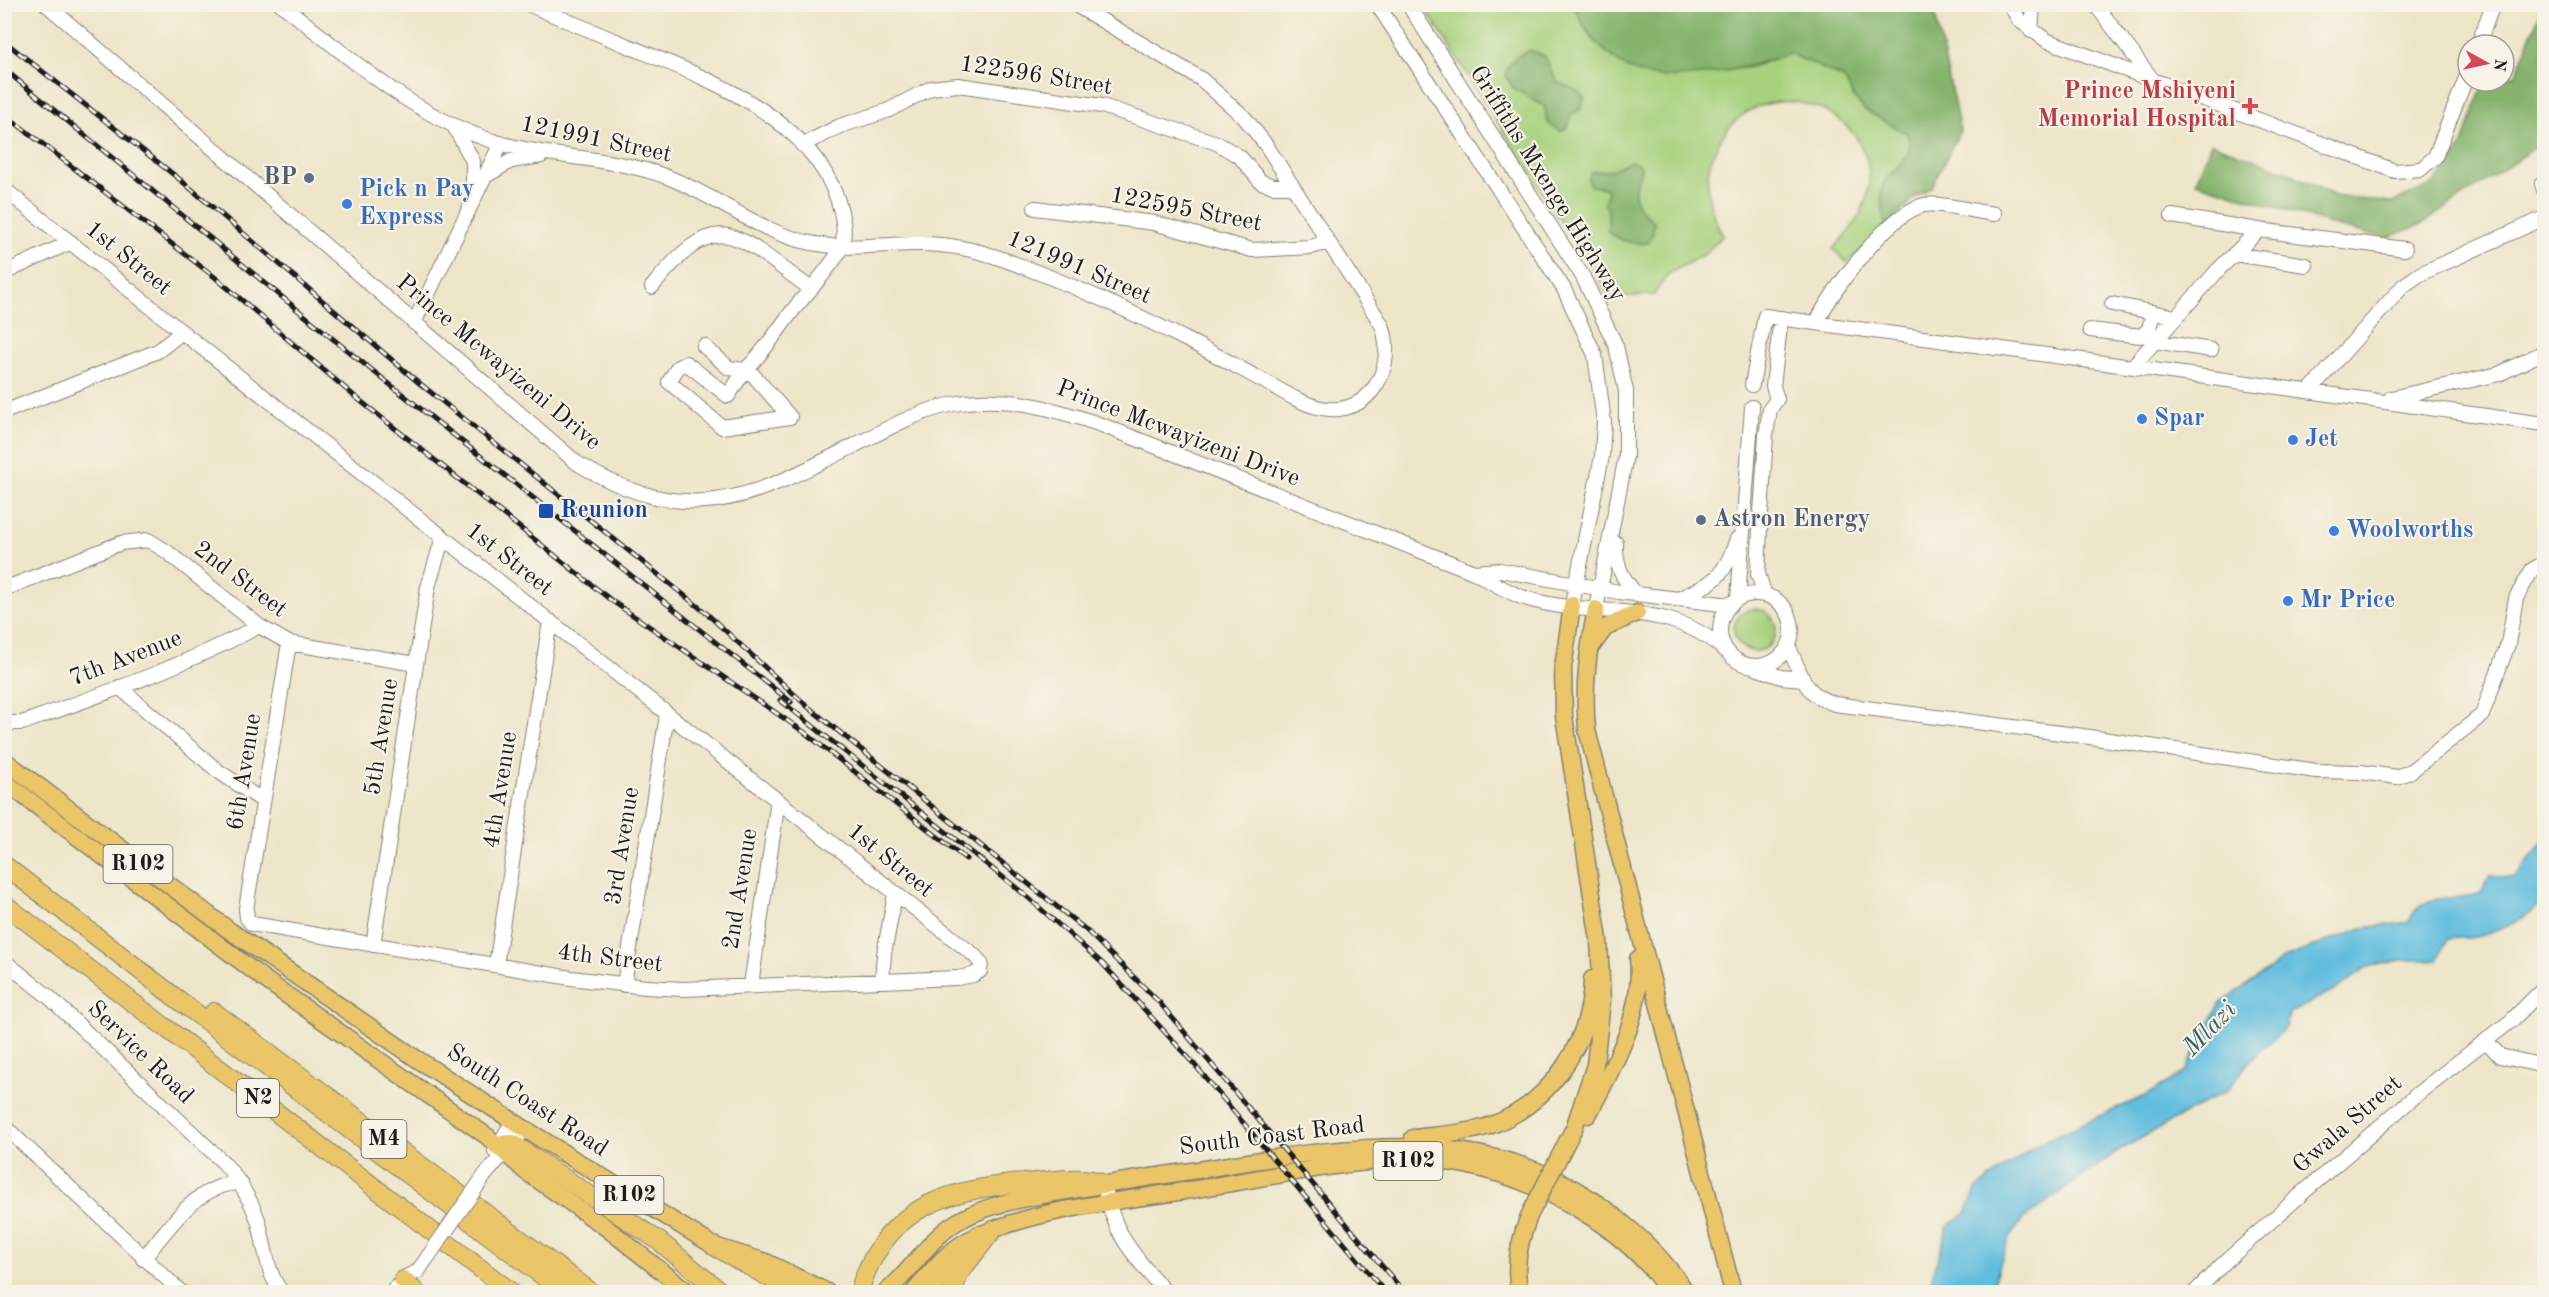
<svg xmlns="http://www.w3.org/2000/svg" width="2549" height="1297" viewBox="0 0 2549 1297" font-family="'Old Standard TT',serif">
<style>
.green{fill:#a7d17d;stroke:#62764c;stroke-width:1.5}
.forest{fill:#85b36c;stroke:#506844;stroke-width:1.5}
.water{fill:#60bdde;stroke:#3e6c7d;stroke-width:1.5}
.lines{fill:none;stroke-linecap:round;stroke-linejoin:round}
.minor-casing{stroke:#848072;stroke-width:16}
.major-casing{stroke:#848072;stroke-width:19}
.highway-casing{stroke:#848072;stroke-width:20}
.minor{stroke:#fff;stroke-width:14}
.major{stroke:#ebc669;stroke-width:16}
.highway{stroke:#ebc669;stroke-width:18}
.rail-casing{stroke:#1c1c1c;stroke-width:5}
.rail{stroke:#f7f3e8;stroke-width:3;stroke-dasharray:9;stroke-linecap:butt}
.minor-bridge-casing{stroke:#848072;stroke-width:16;stroke-linecap:butt}
.major-bridge-casing{stroke:#848072;stroke-width:19;stroke-linecap:butt}
.minor-bridge{stroke:#fff;stroke-width:14}
.major-bridge{stroke:#ebc669;stroke-width:16}
.health-dot{fill:#e0444e;stroke:#f7f3e8;stroke-width:2}
.service-dot{fill:#5c6f8a;stroke:#f7f3e8;stroke-width:2}
.shop-dot{fill:#3f7fe0;stroke:#f7f3e8;stroke-width:2}
.transit-dot{fill:#1a4fb4;stroke:#f7f3e8;stroke-width:2}
.labels{text-anchor:middle;dominant-baseline:central;stroke-width:4.5;stroke-linejoin:round;paint-order:stroke}
.shield{fill:#f7f3e8;stroke:#5e5c59;stroke-width:1.5}
.shield-label{font-size:22px;font-weight:bold;fill:#1c1c1c}
.street-label{font-size:24px;fill:#1c1c1c;stroke:#f7f3e8}
.health-label{font-size:24px;font-weight:bold;fill:#be3a42;stroke:#f7f3e8;text-anchor:end}
.service-label{font-size:24px;font-weight:bold;fill:#4e5e75;stroke:#f7f3e8;text-anchor:end}
.shop-label{font-size:24px;font-weight:bold;fill:#366cbe;stroke:#f7f3e8;text-anchor:start}
.transit-label{font-size:24px;font-weight:bold;fill:#164399;stroke:#f7f3e8;text-anchor:start}
.water-label{font-size:26px;font-style:italic;fill:#375c6a;stroke:#f7f3e8}
</style>
<rect width="100%" height="100%" fill="#f7f3e8"/>
<filter id="ink" filterUnits="userSpaceOnUse"><feTurbulence type="fractalNoise" baseFrequency=".0167" numOctaves="2"/><feDisplacementMap in="SourceGraphic" scale="12" xChannelSelector="R" yChannelSelector="G"/><feConvolveMatrix kernelMatrix="1 2 1 2 8 2 1 2 1" color-interpolation-filters="sRGB"/></filter>
<filter id="wash" filterUnits="userSpaceOnUse"><feTurbulence type="fractalNoise" baseFrequency=".008" numOctaves="4" result="noise"/><feDisplacementMap in="SourceGraphic" scale="24" xChannelSelector="R" yChannelSelector="G"/><feGaussianBlur stdDeviation="1.35" result="paint"/><feColorMatrix in="noise" values="0 0 0 0 0 0 0 0 0 0 0 0 0 0 0 0 0 1.4 0 .05"/><feComposite in="paint" operator="in"/></filter>
<g filter="url(#wash)">
<rect width="100%" height="100%" fill="#ede5c8"/>
<path class="green" d="M1423,5H1571L1579,11L1587,31L1622,65L1641,73L1672,77L1752,67L1789,53L1844,78L1854,98L1865,110L1907,133C1917,154 1899,168 1885,181L1886,227L1847,263L1833,249C1945,140 1765,37 1714,152C1702,180 1708,210 1723,235L1705,254L1668,274L1654,295L1609,297Z
M1734 630a21 21 0 1 1 42 0a21 21 0 1 1-42 0Z"/>
<path class="forest" d="M1571,5H1933L1960,131L1932,187L1914,198L1886,227C1882,215 1878,191 1886,180C1897,165 1918,156 1906,133L1865,110L1854,98L1844,78L1789,53C1750,68 1655,93 1620,63C1609,55 1595,43 1587,31C1580,22 1581,13 1571,5Z
M2543,5L2544,141L2422,224L2386,238L2343,228L2196,182L2211,143L2288,172L2335,196L2392,203L2434,184L2452,162L2462,147L2484,81H2504V72L2515,76Z
M1530,50L1545,56L1556,81L1580,92L1584,99L1581,109L1571,114L1567,128L1560,131C1547,125 1546,121 1545,107L1512,87L1506,76L1508,67L1515,58Z
M1630,161L1641,165C1642,173 1638,176 1636,184C1631,202 1642,211 1654,222L1653,233L1648,243C1634,245 1619,241 1608,232V210L1604,203L1608,192L1606,188L1590,186L1588,179L1591,172L1611,170Z"/>
<path class="water" d="M2544,841V900C2529,918 2497,933 2474,937C2465,939 2456,937 2446,940L2438,960H2402L2367,967L2341,986L2289,1014L2286,1027L2245,1066L2229,1089L2115,1153L2022,1220L2008,1241L1991,1292H1927L1948,1226L1966,1213L1977,1188L2039,1143L2145,1096L2185,1072L2219,1005L2284,958L2362,928L2409,922C2422,888 2456,903 2481,893L2490,876L2514,878Z"/>
</g>
<g filter="url(#ink)">
<g class="lines">
<g class="minor-casing">
<path id="minor" d="M46,4L577,463C693,534 757,495 865,440C894,425 922,410 954,404C1006,394 1056,409 1104,426L1474,572C1491,581 1509,594 1528,599C1599,620 1664,597 1726,651
M281,4C350,58 415,118 499,143C554,159 615,157 667,177C716,195 759,233 811,243C845,250 877,245 912,244C943,243 976,249 1005,260C1063,281 1130,311 1185,339C1213,353 1241,369 1269,384C1285,393 1302,404 1321,408C1370,418 1397,367 1382,325L1266,145L1244,117L1201,79L1074,4
M528,4C565,20 601,35 638,50C711,80 808,117 837,198C842,212 847,234 841,248C834,264 806,294 794,309C778,329 764,353 745,370L729,368L704,346
M1377,4L1564,289L1595,355L1604,422L1602,456L1572,605
M1408,4L1583,277L1616,346L1626,391V456L1596,609
M2010,4L2019,20L2046,40L2395,171L2421,169L2435,157L2468,73
M2095,4L2152,79
M2031,31L2033,4
M2478,45L2493,4
M455,128L473,161V191
M802,145L840,126L887,111L931,88L958,85L1102,106L1217,143L1240,157L1261,182L1274,186H1291
M484,177L511,161L541,156
M2542,184L2544,190
M4,189L182,332L974,955L981,963L980,971L973,975L957,978L683,989L646,987L571,978L252,924L247,918L246,909L289,643
M1035,208L1154,223L1252,250L1311,247L1328,242
M2172,216L2259,230
M2234,254L2306,265
M4,273L71,242
M652,287C720,202 736,236 810,288
M2112,304L2176,317
M414,323L501,143
M1816,323C1833,290 1887,214 1924,205C1941,202 1976,212 1994,214
M2090,330L2141,336L2149,329L2153,312
M2154,341L2211,350
M2133,366L2218,270L2259,230L2405,249
M747,368L790,417
M745,370L728,396L686,363L678,367L669,382L722,427L790,417
M1752,385L1765,316L2544,424
M2310,390L2403,286L2420,274L2544,218
M2391,398L2499,374L2544,352
M4,412L158,351L182,332
M1616,543C1615,566 1622,578 1637,595
M1474,572L1500,570L1619,592L1730,605
M4,589L121,543L148,540L166,551L259,626L289,643L416,664
M1720 630a36 36 0 1 1 72 0a36 36 0 1 1-72 0Z
M1765,595L1758,574L1760,529L1766,435L1770,409L1777,399L1773,386L1781,318
M1738,599L1752,407
M1676,600C1713,583 1724,579 1737,539
M1788,646C1802,674 1802,694 1835,704L2076,735L2316,771L2360,772L2397,777L2411,771L2482,715L2508,644L2516,598L2532,570L2544,563
M1753,667L1781,677L1803,679
M119,687L218,771L263,801
M4,723H22C101,695 184,666 259,626
M373,945L428,587L443,537
M4,961L49,997L224,1163C240,1181 250,1198 258,1220C265,1243 266,1274 282,1292
M496,965L550,621
M882,980L884,954L895,894
M624,985L667,715
M751,985L778,800
M2486,1041L2500,1056L2544,1066
M4,1126L181,1292
M495,1151L513,1121
M485,1175L525,1129
M1104,1184C1114,1236 1132,1253 1165,1292
M143,1259C169,1228 197,1183 241,1183
M392,1292L406,1277L418,1271
M2195,1292L2225,1262L2305,1191L2421,1091L2511,1021L2544,988"/>
</g>
<g class="major-casing">
<path id="major" d="M1572,605L1563,668L1564,716L1599,940L1602,1000L1595,1065L1574,1128
M1596,609C1588,650 1583,688 1587,730L1733,1292
M1591,647L1605,628L1637,613
M4,760L229,930L417,1059L525,1129L714,1246L766,1262L827,1292
M4,781L264,979L488,1137L525,1171L608,1229L688,1292
M1588,1115C1613,1066 1644,1016 1638,959
M1413,1138C1437,1135 1463,1134 1486,1127C1549,1106 1591,1044 1592,979
M886,1292C913,1270 931,1234 964,1218C993,1203 1023,1199 1055,1193C1094,1186 1132,1180 1171,1174C1325,1151 1487,1110 1619,1220C1645,1241 1668,1264 1686,1292
M914,1292C932,1270 950,1247 977,1236C1041,1208 1122,1201 1190,1190C1270,1178 1387,1148 1465,1165C1542,1181 1625,1226 1669,1292
M1520,1292C1513,1267 1520,1239 1529,1216"/>
</g>
<g class="highway-casing">
<path id="highway" d="M4,865L172,995L564,1292
M4,904L511,1292
M214,1012L591,1292
M497,1145L513,1144L659,1241L721,1292
M714,1246L794,1292
M403,1280L416,1292
M859,1292C886,1202 953,1188 1036,1182C1058,1180 1084,1175 1104,1184
M928,1292L978,1235
M952,1292L960,1272L993,1230"/>
</g>
<use href="#minor" class="minor"/>
<use href="#major" class="major"/>
<use href="#highway" class="highway"/>
<g class="rail-casing">
<path id="rail" d="M4,41L183,182L418,382L705,612L807,706L1086,930L1159,1002L1404,1292
M4,69L349,352L791,702
M4,114L216,278L353,395L612,601L804,732L966,859
M780,700L1024,894L1102,963L1194,1064L1385,1292"/>
</g>
<use href="#rail" class="rail"/>
<g class="minor-bridge-casing">
<path id="minor-bridge" d="M418,1271L485,1175"/>
</g>
<g class="major-bridge-casing">
<path id="major-bridge" d="M1529,1216L1574,1128"/>
</g>
<use href="#minor-bridge" class="minor-bridge"/>
<use href="#major-bridge" class="major-bridge"/>
</g>
</g>
<path class="health-dot" d="M2247 97h6v6h6v6h-6v6h-6v-6h-6v-6h6z"/>
<g class="service-dot">
<circle cx="309" cy="178" r="6"/>
<circle cx="1701" cy="520" r="6"/>
</g>
<g class="shop-dot">
<circle cx="347" cy="204" r="6"/>
<circle cx="2142" cy="419" r="6"/>
<circle cx="2293" cy="440" r="6"/>
<circle cx="2334" cy="531" r="6"/>
<circle cx="2288" cy="601" r="6"/>
</g>
<rect class="transit-dot" x="538" y="503" width="16" height="16" rx="3"/>
<g class="labels">
<g class="shield">
<rect x="103.5" y="845" width="69" height="38" rx="4.5"/>
<rect x="237" y="1079" width="42" height="38" rx="4.5"/>
<rect x="361.5" y="1120" width="45" height="38" rx="4.5"/>
<rect x="1373.5" y="1142" width="69" height="38" rx="4.5"/>
<rect x="594.5" y="1176" width="69" height="38" rx="4.5"/>
</g>
<g class="shield-label">
<text x="138" y="864">R102</text>
<text x="258" y="1098">N2</text>
<text x="384" y="1139">M4</text>
<text x="1408" y="1161">R102</text>
<text x="629" y="1195">R102</text>
</g>
<g class="street-label">
<text transform="translate(1036 76) rotate(9)">122596 Street</text>
<text transform="translate(596 140) rotate(12)">121991 Street</text>
<text transform="translate(1547 184) rotate(58)">Griffiths Mxenge Highway</text>
<text transform="translate(1186 210) rotate(11)">122595 Street</text>
<text transform="translate(128 259) rotate(39)">1st Street</text>
<text transform="translate(1079 268) rotate(23)">121991 Street</text>
<text transform="translate(498 363) rotate(40)">Prince Mcwayizeni Drive</text>
<text transform="translate(1178 434) rotate(21)">Prince Mcwayizeni Drive</text>
<text transform="translate(509 560) rotate(38)">1st Street</text>
<text transform="translate(240 580) rotate(37)">2nd Street</text>
<text transform="translate(126 659) rotate(-21)">7th Avenue</text>
<text transform="translate(382 737) rotate(-81)">5th Avenue</text>
<text transform="translate(245 772) rotate(-81)">6th Avenue</text>
<text transform="translate(501 790) rotate(-81)">4th Avenue</text>
<text transform="translate(623 846) rotate(-81)">3rd Avenue</text>
<text transform="translate(890 861) rotate(39)">1st Street</text>
<text transform="translate(741 889) rotate(-81)">2nd Avenue</text>
<text transform="translate(610 959) rotate(7)">4th Street</text>
<text transform="translate(140 1053) rotate(44)">Service Road</text>
<text transform="translate(527 1101) rotate(33)">South Coast Road</text>
<text transform="translate(2348 1125) rotate(-41)">Gwala Street</text>
<text transform="translate(1272 1137) rotate(-7)">South Coast Road</text>
</g>
<g class="health-label">
<text x="2236" y="92">Prince Mshiyeni<tspan x="2236" dy="28">Memorial Hospital</tspan></text>
</g>
<g class="service-label">
<text x="297" y="178">BP</text>
<text x="1713" y="520" text-anchor="start">Astron Energy</text>
</g>
<g class="shop-label">
<text x="359" y="190">Pick n Pay<tspan x="359" dy="28">Express</tspan></text>
<text x="2154" y="419">Spar</text>
<text x="2305" y="440">Jet</text>
<text x="2346" y="531">Woolworths</text>
<text x="2300" y="601">Mr Price</text>
</g>
<g class="transit-label">
<text x="560" y="511">Reunion</text>
</g>
<g class="water-label">
<text transform="translate(2210 1029) rotate(-46)">Mlazi</text>
</g>
</g>
<rect width="2549" height="1297" fill="none" stroke="#f7f3e8" stroke-width="24"/>
<g transform="translate(2486 63) rotate(98)"><circle r="28" fill="#f7f3e8" stroke="#9f9d96" stroke-width="1.5"/>
<path d="M0-4.5L10 22L0 15L-10 22Z" fill="#d1495b"/>
<text y="-9" font-size="16" font-weight="bold" text-anchor="middle" fill="#1c1c1c">N</text>
</g>
</svg>
